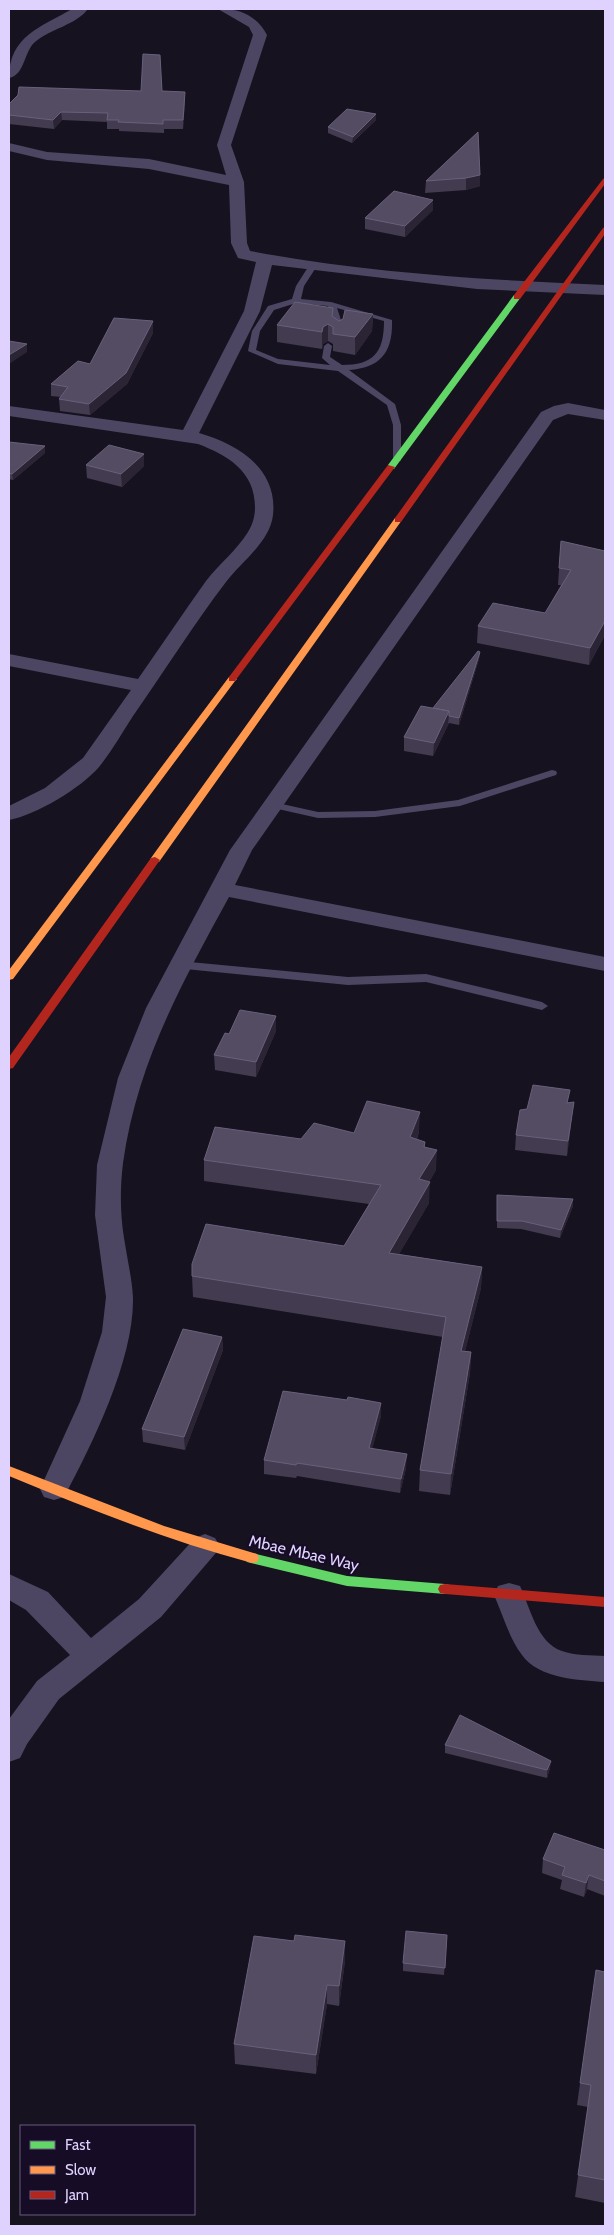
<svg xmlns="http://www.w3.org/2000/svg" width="614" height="2235" viewBox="0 0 614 2235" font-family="Cabin,sans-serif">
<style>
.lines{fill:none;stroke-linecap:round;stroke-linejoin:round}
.lane{fill:#4d4662;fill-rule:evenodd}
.street{fill:#4d4662;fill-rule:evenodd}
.fast{fill:#63d668;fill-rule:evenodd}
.slow{fill:#ff974d;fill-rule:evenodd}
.jam{fill:#b3261e;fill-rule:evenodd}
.wall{fill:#433b50}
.shaded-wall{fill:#2a2435}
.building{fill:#544c63;stroke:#69617b}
.labels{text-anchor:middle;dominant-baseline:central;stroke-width:4.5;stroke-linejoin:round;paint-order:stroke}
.street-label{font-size:16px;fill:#dfd2ff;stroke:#160c26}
</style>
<rect width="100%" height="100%" fill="#171220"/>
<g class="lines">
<path class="lane" d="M310,264L317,266L304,286L301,299L331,302L392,320C393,352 381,368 349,370L395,404L401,425V461L393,459V425L387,405L338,371L278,364L248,351L252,331L268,306L292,299L296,286ZM296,303L328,306L336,329L334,333L338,336L341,335L344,329L337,308L384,321C384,353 373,365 342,365L330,357L332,346L328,343L324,346L322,358L330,365L278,359L256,350L260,331L274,310Z
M552,770L556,771L557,773L556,775L460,806L375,817L318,818L269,807L268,805L273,802L318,812L375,811L458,800Z
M179,961L348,977L426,974L542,1002L548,1006L542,1010L426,982L348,985L175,968L173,965Z"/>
<path class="street" d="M72,9H88C76,25 50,29 35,42C24,51 25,75 9,78C9,36 41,27 72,9Z
M218,9C240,8 257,16 267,35L231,145L244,182L247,243L250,251C367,273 487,280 605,285V295L477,289L272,265L260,311L199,433C238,444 278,469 273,515C270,542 241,562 226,582C193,625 164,672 133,716C122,733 112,751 99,767C81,788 36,815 9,820V806L45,788L83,758L131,690L9,666V654L138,679C161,646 183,613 206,581C219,564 237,550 248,532C253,524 255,516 255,507C255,471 227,455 198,444L9,416V406L183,430L244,311L256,262L238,258L231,243L229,185L149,169L47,160L9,151V143L47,152L149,159L226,175L217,145L253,35L249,27Z
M568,403L605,410V420L568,414L553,420L252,850L235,885L605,957V971L229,897C182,983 137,1063 123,1163C120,1188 120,1213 124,1238C127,1258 132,1278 133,1298C134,1359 93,1443 64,1497L54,1500L44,1497L40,1489L80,1401L102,1332L106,1297L95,1215L97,1165L118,1078L146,1008L230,850L541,412L554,406Z
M205,1534L215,1538L220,1546L215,1554L161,1617L59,1699L27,1744L20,1758L9,1762V1719L37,1681L70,1655L26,1610L9,1600V1574L48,1592L91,1638L139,1599L195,1538Z
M509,1583L520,1586C530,1607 537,1643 562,1651C575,1656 591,1655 605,1656V1682C579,1680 539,1679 522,1655C509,1638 503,1615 494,1595L498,1586Z"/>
<path class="fast" d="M514,295L521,297L394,469H388V465Z
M252,1553L347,1576L445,1584L450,1585L452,1589L450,1593L445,1594L347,1586L247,1562L245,1558L247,1554Z"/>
<path class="slow" d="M398,517L402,520L159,862H151L150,860L151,858L395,518Z
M232,676L237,679L235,681L13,979L9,980V970L229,677Z
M9,1466L164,1526L257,1554L259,1558L257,1562L252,1563C169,1541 89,1509 9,1476Z"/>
<path class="jam" d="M605,178V184L520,299H514V295L603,179Z
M605,227V234L401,522H395V518L603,228Z
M388,465L395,467L235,681H229V677Z
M155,857L160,860L13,1068L9,1069V1057L151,858Z
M445,1584L605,1597V1607L445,1594L440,1593L438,1589L440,1585Z"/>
</g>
<path class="wall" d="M162,91L185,101L183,129H164V133L119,131V129H107V122L62,120L54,129L9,124V104Z
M376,114V120L352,143L328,133V127Z
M478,132L480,186L466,190L425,193L426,181Z
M433,200V210L405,237L365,229V218Z
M373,314L372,331L355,355L333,351V344L328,341L323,344L322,349L277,342V325L333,317L339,321Z
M153,333L127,384L90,415L60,411L59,399L61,397L51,396V384Z
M9,442L45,453L13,480L9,479Z
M86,465L144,466L122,487L87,478Z
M561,541L605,551V635L589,665L477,643L478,626L545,613L561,585H558Z
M480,652L479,659L459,725L449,723L448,725L433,756L404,751V737L433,708Z
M276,1016V1031L256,1077L215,1070L214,1055L229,1034Z
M569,1102L572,1116L567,1156L515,1150L516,1135Z
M419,1132L417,1139L425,1142V1147L436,1170L429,1182V1203L399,1254L482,1267L481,1288L465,1351L471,1352L470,1373L450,1495L419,1491L420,1470L443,1337L193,1297L192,1276L344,1246L369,1204L204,1181V1160L301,1139L354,1133Z
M497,1195L573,1206L560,1238L521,1229L497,1228Z
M222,1337L223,1350L185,1450L143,1442L142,1429Z
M347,1400L381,1403V1416L372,1448L406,1468L400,1493L297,1476L296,1478L264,1474V1460Z
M445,1745L550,1768L547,1778L445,1753Z
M605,1850V1896L587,1889L584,1897L560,1889L562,1880L542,1873L543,1859Z
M447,1935L444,1975L403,1971V1963Z
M345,1961L339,2006L327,2004L316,2074L235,2064L234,2044Z
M596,1970L605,1972V2203L575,2197L588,2107L577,2105Z"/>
<path class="shaded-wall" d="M185,92V101L183,129V120Z
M61,112L62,120L54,129L53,120Z
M376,114V120L352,143L353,137Z
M480,175V186L466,190V178Z
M433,200V210L405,237V226Z
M373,314L372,331L355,355V337Z
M153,321V333L127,384L90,415L89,404Z
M328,324V341L323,344L322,349V332L323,327Z
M27,344V352L9,364V355Z
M45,446V453L13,480L12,474Z
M144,454V466L122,487L121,474Z
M605,621V635L589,665L590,648Z
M480,652L479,659L459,725V718Z
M449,711L448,725L433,756L434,743Z
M276,1016V1031L256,1077V1062Z
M574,1102L572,1116L567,1156L568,1141Z
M420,1112L419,1132L409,1158L410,1137Z
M437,1150L436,1170L419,1199V1179Z
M430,1182L429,1203L388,1273L389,1253Z
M573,1199V1206L560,1238L561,1230Z
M482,1267L481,1288L460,1372L461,1351Z
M222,1337L223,1350L185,1450L184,1437Z
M471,1352L470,1373L450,1495L451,1474Z
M381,1403V1416L369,1462V1448Z
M407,1454L406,1468L400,1493L401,1479Z
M551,1761L550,1768L547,1778V1770Z
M589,1875L587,1889L584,1897L586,1883Z
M345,1941V1961L339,2006V1986Z
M327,1985V2004L316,2074V2055Z"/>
<path class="building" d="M143,54L160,55L162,91L185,92L183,120H163V124L118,122L119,120H107L108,113L61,112L53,120L9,115V104L18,95L19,87L141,91Z
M347,109L376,114L353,137L328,127Z
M478,132L480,175L466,178L426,181Z
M394,191L433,200L405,226L365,218Z
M295,302L333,308L332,316L339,321L343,319L345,310L373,314L355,337L333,334V327L328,324L323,327L322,332L277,325Z
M114,318L153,321L126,373L89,404L59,399L68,387L51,384L78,361L90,364Z
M9,341L27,344L9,355Z
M9,442L45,446L12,474L9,473Z
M109,445L144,454L121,474L86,465Z
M561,541L605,551V621L590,648L478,626L493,603L545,613L571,570L559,568Z
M478,651L480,652L459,718L449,716V711L433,708Z
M421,706L449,711L434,743L404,737Z
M240,1010L276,1016L256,1062L214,1055L225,1033L229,1034Z
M533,1085L570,1090L567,1103L574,1102L568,1141L516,1135L520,1110L527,1109Z
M367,1101L420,1112L410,1137L425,1142L424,1147L437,1150L419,1179L430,1182L389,1253L482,1267L461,1351L471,1352L451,1474L420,1470L446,1317L192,1276V1264L206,1224L344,1246L381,1185L204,1160L215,1127L301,1139L314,1123L354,1133Z
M497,1195L573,1199L561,1230L522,1221H497Z
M183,1329L222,1337L184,1437L142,1429Z
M283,1391L347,1400L348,1397L381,1403L369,1448L407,1454L401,1479L297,1463L296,1465L264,1460Z
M460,1715L551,1761L547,1770L445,1745Z
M554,1833L605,1850V1881L589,1875L586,1883L562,1875L565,1867L543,1859Z
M406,1931L447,1935L445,1968L403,1963Z
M295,1935L345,1941L339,1986L327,1985L316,2055L234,2044L254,1936L294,1941Z
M596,1970L605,1972V2180L578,2175L591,2085L580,2083Z"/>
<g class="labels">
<g class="street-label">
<text transform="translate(304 1553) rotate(13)">Mbae Mbae Way</text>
</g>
</g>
<rect width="614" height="2235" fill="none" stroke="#dfd2ff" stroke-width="20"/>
<rect x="20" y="2125" width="175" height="90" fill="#160c26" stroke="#665b7d"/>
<rect x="30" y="2141" width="25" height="8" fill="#63d668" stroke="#665b7d"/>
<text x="65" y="2150" font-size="15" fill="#dfd2ff">Fast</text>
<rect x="30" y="2166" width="25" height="8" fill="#ff974d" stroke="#665b7d"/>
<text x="65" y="2175" font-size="15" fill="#dfd2ff">Slow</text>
<rect x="30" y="2191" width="25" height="8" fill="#b3261e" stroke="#665b7d"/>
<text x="65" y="2200" font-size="15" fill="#dfd2ff">Jam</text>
</svg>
